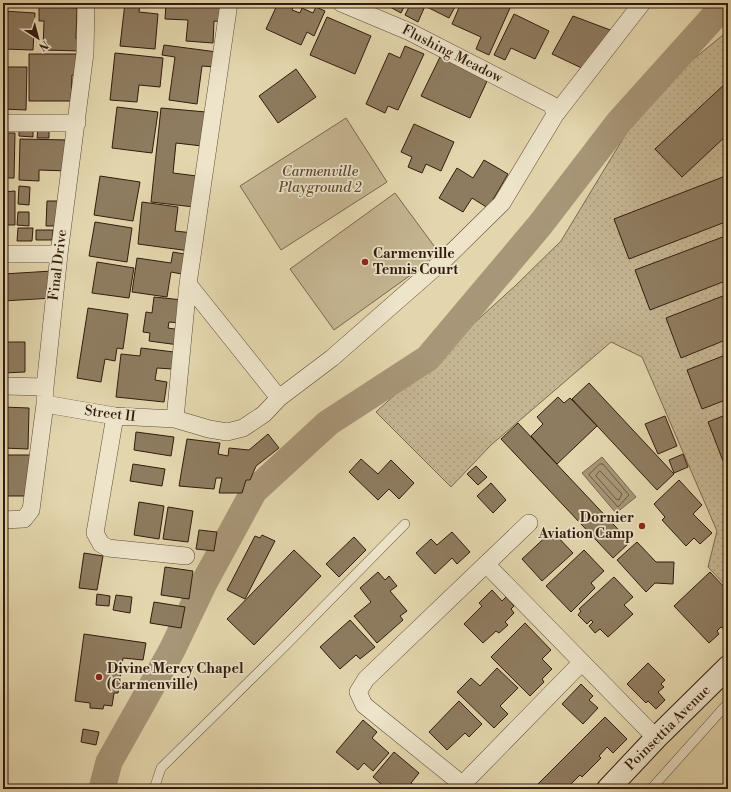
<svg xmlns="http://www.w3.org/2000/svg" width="731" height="792" viewBox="0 0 731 792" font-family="'Libre Bodoni',serif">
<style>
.grass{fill:url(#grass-dots);stroke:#7c6850}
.green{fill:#c5b692;stroke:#7c6850}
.water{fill:#a79677;stroke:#78654d}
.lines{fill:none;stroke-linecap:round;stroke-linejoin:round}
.shore{stroke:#6c5842;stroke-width:1}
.river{stroke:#a79677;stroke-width:27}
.building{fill:#8e7c60;stroke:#321b0d}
.service-casing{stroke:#5e4a35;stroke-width:10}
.minor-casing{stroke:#5e4a35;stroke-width:18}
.secondary-casing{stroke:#321b0d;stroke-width:24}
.service{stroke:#ede4ca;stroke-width:9}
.minor{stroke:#ede4ca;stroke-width:17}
.secondary{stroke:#ede4ca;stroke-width:22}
.poi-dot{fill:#8f2418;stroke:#ede4ca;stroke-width:1.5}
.labels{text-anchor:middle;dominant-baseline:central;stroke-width:3.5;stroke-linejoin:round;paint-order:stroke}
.street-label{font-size:14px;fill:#321b0d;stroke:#ede4ca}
.park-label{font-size:14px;font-style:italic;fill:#5e4a35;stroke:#ede4ca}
.poi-label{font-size:14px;font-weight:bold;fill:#321b0d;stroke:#ede4ca;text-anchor:start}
</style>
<defs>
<pattern id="grass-dots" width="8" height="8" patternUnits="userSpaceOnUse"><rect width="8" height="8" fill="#c5b692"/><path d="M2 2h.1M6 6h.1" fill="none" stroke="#aa9c7d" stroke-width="1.8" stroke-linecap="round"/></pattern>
</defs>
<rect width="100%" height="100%" fill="#e3d6ad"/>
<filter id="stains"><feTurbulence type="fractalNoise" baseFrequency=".005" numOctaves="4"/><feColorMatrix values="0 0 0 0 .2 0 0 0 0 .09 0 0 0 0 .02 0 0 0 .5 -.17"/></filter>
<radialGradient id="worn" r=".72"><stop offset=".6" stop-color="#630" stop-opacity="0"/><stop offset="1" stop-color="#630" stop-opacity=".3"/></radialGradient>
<path class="grass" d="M728,31V588L708,567L717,531L642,357L611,342L491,445L451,487L376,412L515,286L561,241L627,132L691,61Z"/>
<path class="green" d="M346,118L387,182L281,250L240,186Z
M395,193L440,254L334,330L290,269Z"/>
<path class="water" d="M602,457L636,497L616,513L582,473Z"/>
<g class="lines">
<path class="shore" d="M600,464H603L629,495L618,507L589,475Z
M600,471L622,494L619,500L616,499L596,476Z"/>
<path class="river" d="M102,789L109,762L172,650L205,581L254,491L328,423L428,358L540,225L619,122L726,3"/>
</g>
<path class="building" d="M125,3L140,4L139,12L158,14L155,49L120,46Z
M166,3H225L223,22L214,21L213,43L186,41L188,20L165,19Z
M278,3H295L292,10L300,13L302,8L313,13L316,7L325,11L314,36L307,32L301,45L266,29Z
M392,3H406L401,13L390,7Z
M411,3H457L449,18L425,6L418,22L405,15Z
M461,3H499L510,8L489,55L476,49L481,37L452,24Z
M39,6L77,8L76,39H81V51L43,50L44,21H39Z
M3,11L35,13L33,50L3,49Z
M514,14L549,31L535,59L511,48L505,60L494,55Z
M573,16L613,31L588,71L552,54Z
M327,17L371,36L355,74L310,55Z
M164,45L217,52L215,67L202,66L197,104L169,100L175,57L162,55Z
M405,46L424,54L398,110L388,106L385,113L366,104L389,53L400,58Z
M115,53L163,58L160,87L139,85L137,102L110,100Z
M29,54H78V75H72L71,101H29Z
M440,57L488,79L470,118L421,96Z
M3,67H27L26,110L3,109Z
M296,69L316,97L278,123L259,96Z
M728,81V134L682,177L655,149Z
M117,107L158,112L152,153L112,148Z
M161,108L206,112L202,146L176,143L173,173L197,176L194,207L151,202Z
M414,124L454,142L441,171L426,164L422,173L408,167L412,157L401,152Z
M19,129H33V137L19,136Z
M38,129H49V138H37Z
M3,133H15L14,178H3Z
M20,139L69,140L68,171L39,170V181L19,180Z
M484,160L508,174L488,208L472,198L463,212L439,198L457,168L473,178Z
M728,175V221L629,259L614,219Z
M100,176L140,182L133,221L94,215Z
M19,186L30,187L29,205L18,204Z
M15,191V225H3V192Z
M47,201H60L59,226H46Z
M142,202L178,207L175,231L193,233L190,251L138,244Z
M18,212H29V226L17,225Z
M95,222L132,228L127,262L89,256Z
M18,228H33L32,241H17Z
M36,230H53L52,240H36Z
M728,235V280L650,310L635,270Z
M173,252L190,255L187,275L171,272L167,297L132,292L137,258L171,263Z
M97,262L134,268L129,298L92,293Z
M52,271L53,298L3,301V274Z
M728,294V339L681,358L666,318Z
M154,297L183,300L180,323L169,322L168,328L181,330L179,345L149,341L150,333L143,332L146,312L152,313Z
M88,308L128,314L123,349L117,348L115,361L105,359L101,382L77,378Z
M3,342H25V372L3,373Z
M141,348L174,352L172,369L157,368L155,380L167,382L164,402L116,397L121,354L140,356Z
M728,354V399L702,409L687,370Z
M589,383L674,474L657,490L572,399Z
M558,397L564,403L570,398L597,426L557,464L531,436L543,424L537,417Z
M3,407L29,408L28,449L3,448Z
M728,414V460L723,461L708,422Z
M665,416L677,446L658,454L645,424Z
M518,423L630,542L613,558L501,439Z
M136,432L174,437L171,456L134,450Z
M268,434L279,448L256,466L250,480H246L242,493H219L222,478H216L214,489L179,486L187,439L220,443L218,454L228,456L229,448L249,450Z
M683,454L688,467L674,473L669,460Z
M3,455H33L32,496H3Z
M361,459L378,474L391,460L414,483L399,499L389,489L378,500L349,472Z
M133,464L165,469L162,486L130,481Z
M476,466L487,477L478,485L467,474Z
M679,480L702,505L693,514L712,533L700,544L694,538L686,546L662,520L665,517L654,504Z
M491,483L506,500L493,513L477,496Z
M139,502L164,506L159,539L134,535Z
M168,507L193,511L188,542L163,539Z
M199,530L217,532L214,551L196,549Z
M552,531L573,553L542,581L522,559Z
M452,532L470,552L457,564L452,558L435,574L416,553L431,539L437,545Z
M262,535L275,541L245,599L227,590L255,536L260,538Z
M354,537L366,550L339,577L326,564Z
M637,542L656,562H674L673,584L655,583L646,592L617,560Z
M294,550L321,576L254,645L227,619Z
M584,550L604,571L591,583L595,588L571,612L546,586Z
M84,553L103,556L97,590L79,588Z
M165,567L193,571L189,599L161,595Z
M378,572L385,580L389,576L397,586L390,591L407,611L400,616L403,620L377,643L354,616L371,602L360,588Z
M710,572L728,591V625L724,629L721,627L717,631L719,634L709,643L674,606Z
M614,577L633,597L624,605L633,614L608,637L600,629L595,633L589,626L593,622L591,620L587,624L578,615L581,611L579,609Z
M492,590L502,601L506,597L514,606L511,609L514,613L505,622L508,625L499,633L496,631L483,643L464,624L482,606L479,603Z
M97,594L110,596L109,606L96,605Z
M116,595L132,597L130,613L113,610Z
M154,602L185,607L181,628L150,623Z
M350,620L375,647L360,659L356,655L340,669L320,647Z
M525,623L551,650L542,659L552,669L542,679L544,682L530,696L491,657Z
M84,634L146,643L143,660L123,658L118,693H114L112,706L104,705L103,709L90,708V703L75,701Z
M648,663L665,680L661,684L664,687L658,692L665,700L656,709L648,701L646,703L627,684Z
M497,668L518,688L500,706L508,714L494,728L457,692L471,678L480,686Z
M581,684L593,696L589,700L598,708L583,724L562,704Z
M459,701L482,724L469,737L465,733L447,750L429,732Z
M605,717L627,739L613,753L607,747L599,756L601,758L582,777L580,775L566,789H543L538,784Z
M363,720L377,732L372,738L389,753L373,771L364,763L358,770L336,752Z
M83,729L99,732L96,745L81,742Z
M394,752L419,773L411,783L418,789H387L373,777Z"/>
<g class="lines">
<g class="service-casing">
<path id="service" d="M154,789L161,768L285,646L405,524
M651,789L728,703"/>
</g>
<g class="minor-casing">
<path id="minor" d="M341,3L410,32L552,105L555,115
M3,123H77
M3,254H59
M188,284L279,398
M3,386L45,387
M45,404L115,416L175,419L209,429L227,432L243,428L264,414L279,398L332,358L446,258L502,203L555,115L642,3
M115,416L95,533L101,544L108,548L186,556
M175,419L188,284L229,3
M3,520L24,519L31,510L45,404V387L59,254L85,53L86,3
M486,564L656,738
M463,785L364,705L358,692L366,679L529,523
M458,789L581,663"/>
</g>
<g class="secondary-casing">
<path id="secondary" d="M608,789L656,738L728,667"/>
</g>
<use href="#service" class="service"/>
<use href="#minor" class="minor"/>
<use href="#secondary" class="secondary"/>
</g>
<g class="poi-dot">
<circle cx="365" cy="262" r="4"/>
<circle cx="642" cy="526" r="4"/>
<circle cx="99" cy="677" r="4"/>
</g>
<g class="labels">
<g class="street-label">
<text transform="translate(452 54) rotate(27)">Flushing Meadow</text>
<text transform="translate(58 265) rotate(-83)">Final Drive</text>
<text transform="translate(110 414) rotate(7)">Street II</text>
<text transform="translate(668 728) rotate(-45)">Poinsettia Avenue</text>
</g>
<g class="park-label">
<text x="320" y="172">Carmenville<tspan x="320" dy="16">Playground 2</tspan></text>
</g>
<g class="poi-label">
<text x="373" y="254">Carmenville<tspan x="373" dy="16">Tennis Court</tspan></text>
<text x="634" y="518" text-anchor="end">Dornier<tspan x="634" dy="16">Aviation Camp</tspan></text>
<text x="107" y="669">Divine Mercy Chapel<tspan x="107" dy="16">(Carmenville)</tspan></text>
</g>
</g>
<rect width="731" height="792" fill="none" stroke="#e3d6ad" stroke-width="16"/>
<rect x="4" y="4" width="723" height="784" fill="none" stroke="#321b0d" stroke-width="2"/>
<rect x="8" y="8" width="715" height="776" fill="none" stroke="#321b0d"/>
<g transform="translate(38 38) rotate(144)" stroke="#ede4ca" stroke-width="3" paint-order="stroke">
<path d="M0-3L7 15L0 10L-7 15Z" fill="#321b0d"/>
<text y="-6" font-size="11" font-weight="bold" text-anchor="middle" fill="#321b0d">N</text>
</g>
<rect width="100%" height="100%" filter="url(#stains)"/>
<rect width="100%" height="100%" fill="url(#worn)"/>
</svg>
